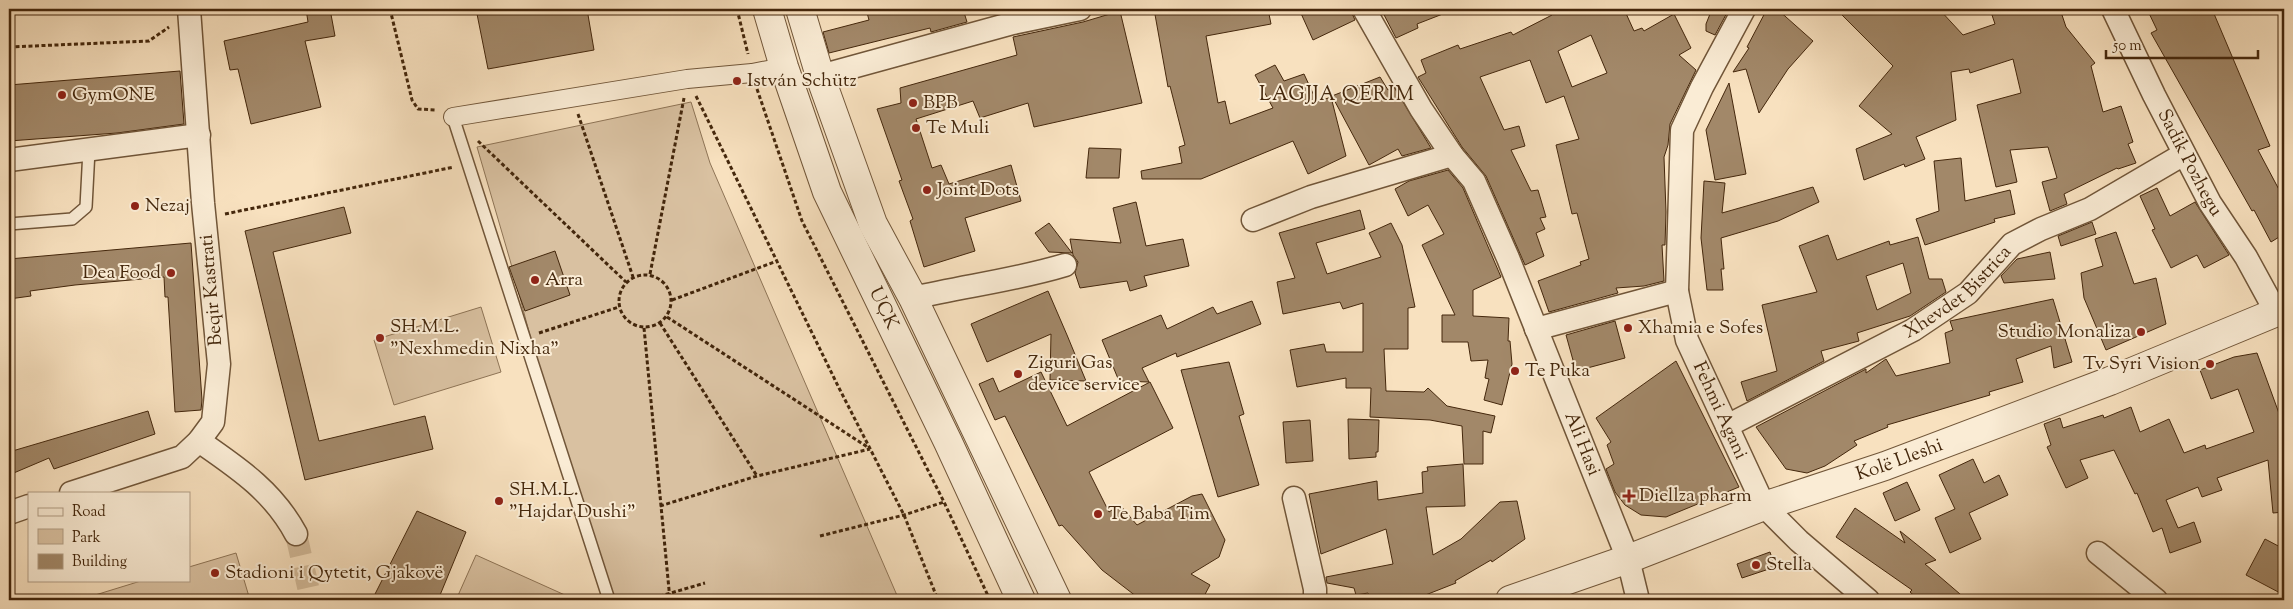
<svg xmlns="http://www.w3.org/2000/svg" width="2293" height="609" viewBox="0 0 2293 609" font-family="'Sorts Mill Goudy',serif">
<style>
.green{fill:#d9c1a1;stroke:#8e7456}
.building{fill:#a28869;stroke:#44270c;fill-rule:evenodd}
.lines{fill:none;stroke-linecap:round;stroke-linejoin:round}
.minor-tunnel{stroke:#d4bc9b;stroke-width:22;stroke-dasharray:22 11;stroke-linecap:butt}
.service-casing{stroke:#715639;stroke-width:14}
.pedestrian-casing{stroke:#715639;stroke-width:20}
.minor-casing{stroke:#715639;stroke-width:25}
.tertiary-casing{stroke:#715639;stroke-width:30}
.path{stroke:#44270c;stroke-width:3;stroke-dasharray:4 2.5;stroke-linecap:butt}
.service{stroke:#faecd5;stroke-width:11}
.pedestrian{stroke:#faecd5;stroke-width:18}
.minor{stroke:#faecd5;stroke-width:22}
.tertiary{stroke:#faecd5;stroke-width:28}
.poi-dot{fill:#8f2418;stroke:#faecd5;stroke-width:2}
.labels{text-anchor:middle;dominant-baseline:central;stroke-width:4;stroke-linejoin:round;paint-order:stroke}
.poi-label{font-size:19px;fill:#44270c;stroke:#faecd5;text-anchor:start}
.street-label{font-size:19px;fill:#44270c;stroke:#faecd5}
.neighbourhood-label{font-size:20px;letter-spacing:1px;fill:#44270c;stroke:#faecd5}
</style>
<rect width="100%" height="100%" fill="#f8e1bf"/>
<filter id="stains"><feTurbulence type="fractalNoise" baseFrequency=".004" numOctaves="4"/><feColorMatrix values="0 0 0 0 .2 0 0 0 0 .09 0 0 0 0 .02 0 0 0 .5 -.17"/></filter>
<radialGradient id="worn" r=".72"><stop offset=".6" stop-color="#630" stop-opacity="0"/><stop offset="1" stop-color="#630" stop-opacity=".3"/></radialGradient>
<path class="green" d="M691,102L710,163L899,600H612L537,362L510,260L477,147Z
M481,307L501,372L394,405L374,340Z
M236,553L250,600H79L144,580H189V567Z
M476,555L576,600H456Z"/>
<path class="building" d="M306,9H330L335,36L305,41L321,107L251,124L238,69L230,70L224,41L308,22Z
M476,9H587L594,50L488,69Z
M866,9H963L967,22L931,32L930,28L829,53L823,32L869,20Z
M1154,9H1268L1271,24L1206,36L1218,103L1225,101L1230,124L1273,108L1255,75L1275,65L1284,81L1304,74L1317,102L1331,97L1346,156L1308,174L1293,141L1201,179H1142L1141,171L1182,163L1179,147L1185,145L1170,86L1168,87Z
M1299,9H1350L1355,20L1313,40Z
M1381,9H1453V10L1417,24L1418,28L1396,38Z
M1549,9H1624L1634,31L1642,28L1644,31L1674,14L1691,48L1679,55L1696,70L1670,124L1668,145L1664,157L1666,212L1665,245H1662L1664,281L1644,286L1616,288L1618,293L1549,312L1538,281L1581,265L1580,262L1589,259L1577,213L1572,214L1556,145L1579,139L1564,96L1546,103L1530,60L1480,77L1504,130L1519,126L1525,146L1511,150L1531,191L1538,190L1546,217L1540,218L1545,229L1536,233L1544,256L1525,265L1486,176L1462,147L1418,77L1426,73L1421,60L1458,45L1460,49L1511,32L1513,35L1552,15ZM1591,35L1607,73L1572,87L1558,51Z
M1712,9H1729L1715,35L1706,31V24Z
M1767,9H1777L1813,41L1788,69L1759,113L1746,69L1733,72L1749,48L1747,47Z
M1836,9H1939L1963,35L1995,24L1990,9H2060L2066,27L2095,63L2091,66L2103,112L2121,106L2133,142L2128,144L2136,163L2118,169L2117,168L2064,194L2067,204L2050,211L2042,182L2057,178L2048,147L2010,150L2017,182L1996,187L1977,105L2021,93L2013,59L1970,73L1969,69L1951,72L1956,120L1916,137L1925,159L1905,167L1904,164L1864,180L1856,149L1892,134L1859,106L1893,66Z
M2147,9H2212L2270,146L2258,150L2284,199V234L2271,242L2254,210L2252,211L2151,33L2157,30Z
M1120,11L1142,103L1034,127L1028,103L980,118L973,101L916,119L932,168L941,165L949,184L1011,165L1021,201L965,218L975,251L924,267L910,221L913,219L899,181L902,180L877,109L901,103L900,88L1017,55L1013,37L1083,22Z
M180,71L184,124L117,133L9,141V85Z
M1380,77L1388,90L1394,87L1431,148L1402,156L1398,149L1369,165L1332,96Z
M1729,83L1746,174L1715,180L1706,130Z
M1089,148L1121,149L1119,178H1086Z
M1961,158L1965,201L2010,190L2015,214L1994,219L1995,222L1925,245L1916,219L1939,211L1934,161Z
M1448,170L1463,188L1501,277L1473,290V316L1509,318L1508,341H1510L1512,364L1502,405L1484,400L1489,379L1485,378L1488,360L1471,361L1468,342H1442V315H1455L1422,245L1444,234L1428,205L1408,216L1395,189L1409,181Z
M1704,181L1725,183L1722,213L1813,187L1819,202L1778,221L1721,238L1724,269H1721L1723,290H1707L1701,238Z
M2157,188L2170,216L2195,202L2229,255L2204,268L2197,255L2171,268L2152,230L2155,229L2140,196Z
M1136,202L1146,246L1183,239L1189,266L1144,276L1147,286L1130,291L1127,281L1080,288L1075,273L1078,262L1073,255L1070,239L1121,243L1113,208Z
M344,207L351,233L273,252L319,441L425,416L433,449L305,480L245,231Z
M1360,210L1365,229L1316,243L1327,274L1381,257L1369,233L1391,223L1402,245L1415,307L1408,308V349H1384L1386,391L1424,392L1428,388L1447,406L1495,416L1491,433L1483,431V464H1464L1462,426L1430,420L1370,417L1371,388H1346V378L1297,387L1290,350L1324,344L1326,352H1363V303L1343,309L1340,302L1283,314L1277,282L1295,278L1279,233Z
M2092,222L2096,234L2061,246L2058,236Z
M1049,223L1072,253L1049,252L1035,233Z
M2116,232L2134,284L2156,278L2166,324L2106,350L2084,298L2081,273L2103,266L2095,239Z
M1828,235L1837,260L1889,241L1890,245L1918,237L1929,279H1942L1946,292L1910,316L1857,333L1859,341L1821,351L1824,361L1747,401L1741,382L1777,371L1762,305L1817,292L1799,246ZM1903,263L1911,293L1877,310L1866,276Z
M191,243L202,400L201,410L175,412L168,297H165L164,277L75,285L30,291L31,296L9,299V259Z
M555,251L570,295L525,311L509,267Z
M2050,252L2055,279L2004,283L2001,276L2017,259Z
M1048,291L1067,335L1086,381L1050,380L1051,334L987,362L971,324Z
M2053,299L2072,362L2054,368L2051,346L2016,359L2023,382L1989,392L1990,395L1887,425L1888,427L1854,441L1857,445L1825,466L1807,473L1786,469L1756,427L1866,369V373L1886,359L1896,376L1950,363L1945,333L1953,330L1950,321Z
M1252,301L1261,324L1177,357L1176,353L1142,368L1149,382L1119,381L1102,340L1161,315L1167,329L1213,307L1217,314Z
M1615,321L1625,358L1576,371L1566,335Z
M2257,353L2284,427V512L2273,513L2268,460L2217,478L2222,490L2202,497L2198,487L2166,500L2178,528L2194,522L2201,542L2170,553L2162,528L2153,532L2137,493L2135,494L2114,450L2080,460L2088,478L2066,488L2047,447L2051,445L2044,424L2060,418L2063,428L2103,415L2104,418L2131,407L2140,432L2169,419L2184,453L2205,445L2206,449L2254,432L2238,389L2211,399L2200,370L2234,357Z
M1676,361L1739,487L1666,517L1641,515L1625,505L1615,492L1606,469L1614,464L1607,445L1611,442L1596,418Z
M1229,362L1244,414L1239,416L1259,485L1218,497L1181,370Z
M1041,372L1067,426L1150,382L1173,428L1089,472L1109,512L1120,505L1137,525L1192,496L1202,494L1225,540L1219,557L1191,574L1210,585L1202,600H1141L1102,570L1062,525L1059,526L1005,416L995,420L979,384L993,378L999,392Z
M148,411L155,434L54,469L49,458L9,475V452Z
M1348,419L1379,420L1378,452H1376V457L1349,459Z
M1310,420L1313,461L1286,463L1283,422Z
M1973,459L1984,483L1999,475L2008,495L1969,513L1981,539L1950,553L1935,518L1955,509L1939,475Z
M1463,464L1465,506L1426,507L1433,555L1461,539L1500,502L1517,501L1525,539L1492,562L1491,560L1455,581L1456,583L1423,596L1403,600H1371L1368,593L1356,595L1354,588L1327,583L1326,577L1393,564L1386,529L1321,554L1309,494L1377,481L1378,500L1423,493L1422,472L1428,471L1427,467Z
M1907,482L1920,510L1895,521L1883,493Z
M1855,508L1905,543L1900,531L1936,560L1925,564L1967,600H1919L1910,592L1912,590L1836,537Z
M417,511L466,532L438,600H372Z
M2265,539L2284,549V595L2246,575Z
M1770,552L1775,567L1742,578L1737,564Z"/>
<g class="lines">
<path class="minor-tunnel" d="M296,534L311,600"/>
<g class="service-casing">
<path id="service" d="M1010,9L1013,23
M453,117L609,600
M9,224L72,219L86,207L89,150"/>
</g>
<g class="pedestrian-casing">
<path id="pedestrian" d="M453,117L687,79L752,73L784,67"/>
</g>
<g class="minor-casing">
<g id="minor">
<path id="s1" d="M1364,9L1421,109L1452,155L1474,181L1508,258L1628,559L1638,600"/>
<path id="s2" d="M1744,9L1702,87L1682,130L1677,291L1687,340L1764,506L1799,541L1868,600"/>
<path id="s3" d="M2113,9L2154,95L2210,203L2246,257L2276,312"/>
<path d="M820,76L1013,23L1080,9"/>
<path d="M9,160L199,135"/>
<path d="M1253,220L1311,197L1452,155"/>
<path d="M913,298C964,286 1016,280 1065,265"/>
<path d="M1536,329L1677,291"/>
<path id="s4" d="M1727,426L1913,330L1968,293L2012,244L2041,229L2090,209L2184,154"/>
<path d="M199,441C238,468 273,491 296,534"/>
<path d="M71,493L182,457L199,441L213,422L219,364L203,203L189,9"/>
<path d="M1294,498L1315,589V600"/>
<path d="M9,513L29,506"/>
<path d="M2098,553L2156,600"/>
</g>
</g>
<g class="tertiary-casing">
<g id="tertiary">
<path id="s5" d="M767,9L784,67L827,192L948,442L1021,600"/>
<path d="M800,9L820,76L873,224L913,298L1057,600"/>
<path id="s6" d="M1510,600L1628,559L1764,506L1885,466L2110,381L2284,309"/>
</g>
</g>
<path class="path" d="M390,9L412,100L418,109L436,110
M737,9L748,54
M211,10L223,9
M9,47L149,41L169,27
M757,89L802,221L944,502L990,600
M696,96L839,388L904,515L938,600
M578,114L633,277
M478,141L626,282
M225,214L454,167
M650,274L684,98
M619 301a26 26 0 1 1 52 0a26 26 0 1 1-52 0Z
M672,300L777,261
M667,317L869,448
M660,323L757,476
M644,328L670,600
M539,333L619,307
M660,506L757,476L870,449
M820,536L904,515L944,502
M647,600L705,583"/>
<use href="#service" class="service"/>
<use href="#pedestrian" class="pedestrian"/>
<use href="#minor" class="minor"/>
<use href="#tertiary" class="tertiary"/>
</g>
<g class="poi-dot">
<circle cx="737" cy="81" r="5"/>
<circle cx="62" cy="95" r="5"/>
<circle cx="913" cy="103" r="5"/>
<circle cx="916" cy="128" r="5"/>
<circle cx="927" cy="190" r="5"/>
<circle cx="135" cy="206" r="5"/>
<circle cx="171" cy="273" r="5"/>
<circle cx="535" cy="280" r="5"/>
<circle cx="1628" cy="328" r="5"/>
<circle cx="2141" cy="332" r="5"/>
<circle cx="380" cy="338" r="5"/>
<circle cx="2210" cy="364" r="5"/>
<circle cx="1515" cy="371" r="5"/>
<circle cx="1018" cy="374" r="5"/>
<path d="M1626.5 488.5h5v5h5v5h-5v5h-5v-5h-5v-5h5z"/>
<circle cx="499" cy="501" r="5"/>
<circle cx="1098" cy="514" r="5"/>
<circle cx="1756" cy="565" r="5"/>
<circle cx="215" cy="573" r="5"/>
</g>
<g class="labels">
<g class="poi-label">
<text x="747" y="81">István Schütz</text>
<text x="72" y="95">GymONE</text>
<text x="923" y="103">BPB</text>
<text x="926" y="128">Te Muli</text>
<text x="937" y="190">Joint Dots</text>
<text x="145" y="206">Nezaj</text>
<text x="161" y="273" text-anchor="end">Dea Food</text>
<text x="545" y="280">Arra</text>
<text x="390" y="327">SH.M.L.<tspan x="390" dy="22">"Nexhmedin Nixha"</tspan></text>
<text x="1638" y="328">Xhamia e Sofes</text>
<text x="2131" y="332" text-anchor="end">Studio Monaliza</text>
<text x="1028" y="363">Ziguri Gas<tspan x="1028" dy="22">device service</tspan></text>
<text x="2200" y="364" text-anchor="end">Tv Syri Vision</text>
<text x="1525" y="371">Te Puka</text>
<text x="509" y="490">SH.M.L.<tspan x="509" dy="22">"Hajdar Dushi"</tspan></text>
<text x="1639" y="496">Diellza pharm</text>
<text x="1108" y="514">Te Baba Tim</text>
<text x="1766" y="565">Stella</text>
<text x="225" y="573">Stadioni i Qytetit, Gjakovë</text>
</g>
<g class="street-label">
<text stroke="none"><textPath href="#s3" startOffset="172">Sadik Pozhegu</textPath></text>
<text transform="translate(212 290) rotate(-95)">Beqir Kastrati</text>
<text stroke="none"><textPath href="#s4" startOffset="268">Xhevdet Bistrica</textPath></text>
<text stroke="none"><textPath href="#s5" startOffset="322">UÇK</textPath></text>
<text stroke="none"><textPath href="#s2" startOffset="425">Fehmi Agani</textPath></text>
<text stroke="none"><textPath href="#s1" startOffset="489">Ali Hasi</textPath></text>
<text stroke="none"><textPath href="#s6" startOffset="414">Kolë Lleshi</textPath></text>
</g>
<g class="neighbourhood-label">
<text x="1337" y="95">LAGJJA QERIM</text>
</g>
</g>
<rect width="2293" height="609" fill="none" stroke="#f8e1bf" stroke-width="30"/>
<rect x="10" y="10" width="2273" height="589" fill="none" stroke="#44270c" stroke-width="2.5"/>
<rect x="15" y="15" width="2263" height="579" fill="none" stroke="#44270c"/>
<rect x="28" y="492" width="162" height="90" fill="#faecd5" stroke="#b19d85"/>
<rect x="38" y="508" width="25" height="8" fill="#faecd5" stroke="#b19d85"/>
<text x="72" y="516" font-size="15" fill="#44270c">Road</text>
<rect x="38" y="529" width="25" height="15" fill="#d9c1a1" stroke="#b19d85"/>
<text x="72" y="542" font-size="15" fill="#44270c">Park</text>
<rect x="38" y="554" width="25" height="15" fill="#a28869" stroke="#b19d85"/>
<text x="72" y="566" font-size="15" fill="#44270c">Building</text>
<path d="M2106 50v8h152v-8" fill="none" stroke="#44270c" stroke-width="2.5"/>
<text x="2113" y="50" font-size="15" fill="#44270c" stroke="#faecd5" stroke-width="4" paint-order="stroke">50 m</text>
<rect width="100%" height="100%" filter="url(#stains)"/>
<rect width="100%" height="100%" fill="url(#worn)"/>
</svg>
